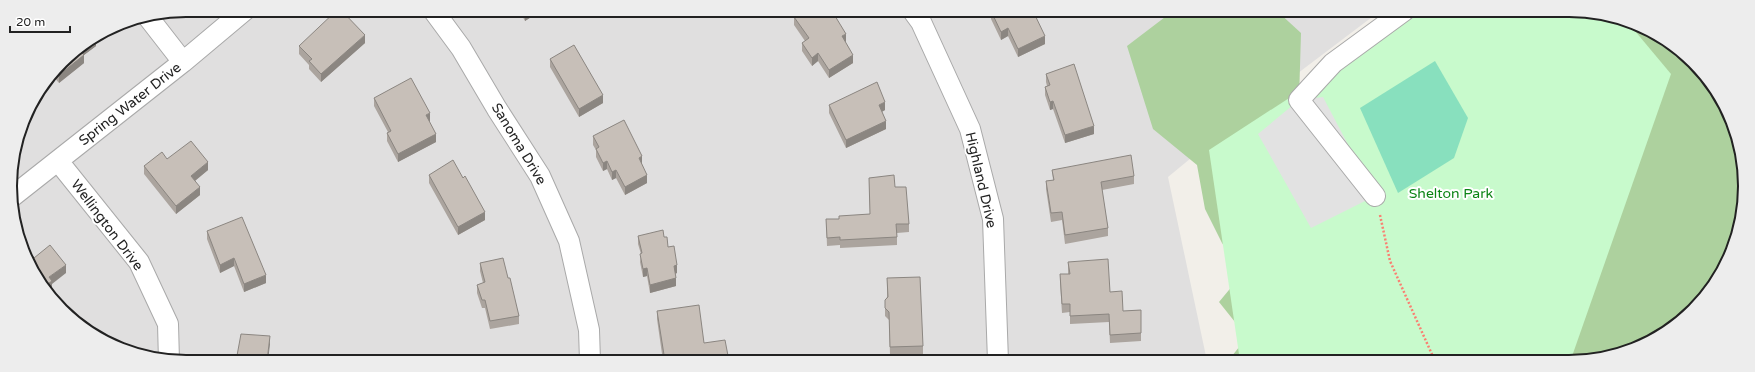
<svg xmlns="http://www.w3.org/2000/svg" width="1755" height="372" viewBox="0 0 1755 372" font-family="'Varela Round',sans-serif">
<style>
.residential{fill:#e0dfdf}
.forest{fill:#add19e}
.park{fill:#c8facc}
.pitch{fill:#88e0be}
.parking{fill:#e2e2e2}
.lines{fill:none;stroke-linecap:round;stroke-linejoin:round}
.street-casing{stroke:#a9a9a9;stroke-width:22}
.path{stroke:#fa8072;stroke-width:2.5;stroke-dasharray:2 2;stroke-linecap:butt}
.street{stroke:#fff;stroke-width:20}
.wall{fill:#aba49e}
.shaded-wall{fill:#8b8681}
.building{fill:#c7bfb8;stroke:#8b8681}
.labels{text-anchor:middle;dominant-baseline:central;stroke-width:4;stroke-linejoin:round;paint-order:stroke}
.street-label{font-size:14px;fill:#222;stroke:#fff}
.park-label{font-size:14px;fill:#0c8416;stroke:#fff}
.rim{fill:none;stroke:#222;stroke-width:2}
</style>
<rect width="100%" height="100%" fill="#f2efe9"/>
<path class="residential" d="M186,10L1380,11L1253,107L1168,177L1207,361H163L98,339L54,302L19,243L10,175L23,118L62,61L119,23Z"/>
<path class="forest" d="M1173,11H1277L1301,33L1299,100L1324,361H1228L1247,337L1219,302L1243,273L1222,243L1205,209L1197,165L1153,129L1127,46Z
M1609,17L1657,33L1708,79L1739,140L1744,209L1727,264L1693,311L1647,344L1581,362H1509Z"/>
<path class="park" d="M1423,11H1592L1630,25L1671,74L1570,362L1240,361L1209,150Z"/>
<path class="pitch" d="M1435,61L1468,118L1454,158L1398,193L1360,108Z"/>
<path class="parking" d="M1323,97L1375,196L1311,228L1258,134L1299,100Z"/>
<g class="lines">
<g class="street-casing">
<path id="street" d="M433,10L461,48L497,109L540,176L569,241L589,330L590,361
M913,11L921,22L970,129L993,219L998,361
M148,17L183,62
M58,161L139,262L168,324L169,361
M13,196L183,62L245,10
M1375,196L1299,100L1333,63L1404,11"/>
</g>
<path class="path" d="M1380,215L1390,261L1435,361"/>
<use href="#street" class="street"/>
</g>
<path class="wall" d="M519,10H542L525,21Z
M991,11H1044L1035,15L1045,44L1018,57L1008,36L1001,40L991,19Z
M1306,11H1329L1319,18L1315,12L1309,16Z
M794,17L846,42H845L853,63L829,78L818,61L812,66L802,51V43L805,41L794,25Z
M96,39V46L84,55V63L59,83L52,75L62,61Z
M365,43L321,82L309,69V65L299,54V46Z
M550,59L603,103L579,117L550,67Z
M1046,74L1094,134L1065,143L1053,109L1050,110L1045,95V87L1047,86L1046,82Z
M374,98L430,121L429,122L436,142L398,162L387,141V133L388,132L374,106Z
M829,105L885,110L882,112L886,129L846,148L829,113Z
M593,136L642,165L647,183L625,195L616,178L612,180L607,169L603,171L596,157V150L593,145Z
M167,159L208,170L195,181L200,195L176,214L144,174V166Z
M1052,170L1134,176V184L1102,190L1108,228V236L1065,244L1062,220L1051,222L1046,189V181L1053,180Z
M429,175L485,220L458,235L429,183Z
M869,178L895,187L909,224V232L897,233V245L840,248V245L827,246L826,219H839L870,214Z
M207,231L266,283L244,292L234,266L220,273L207,239Z
M638,236L664,237L677,273L675,274L676,286L650,293L647,276L643,277L640,262L641,254L638,244Z
M1068,262L1110,292L1123,311L1141,310V341L1110,343L1109,322L1070,324V312L1062,313L1060,282V274H1068Z
M480,263L508,278L519,316V324L490,329L485,308H482L477,293V285L483,283L480,271Z
M887,278L923,346V354L890,355L889,320L885,316V300L887,297Z
M657,311L704,343L729,361H663L657,319Z"/>
<path class="shaded-wall" d="M529,10H542L525,21V13Z
M1032,11H1044L1032,17Z
M1309,11H1315V12L1309,16Z
M1319,11H1329L1319,18Z
M1008,28V36L1001,40V32Z
M846,34V42L842,45V36Z
M365,35V43L321,82V74Z
M1045,36V44L1018,57V49Z
M96,39V46L84,55V63L59,83V75L80,50Z
M818,53V61L812,66V58Z
M853,55V63L829,78V70Z
M603,95V103L579,117V109Z
M1053,101V109L1050,110V102Z
M885,102V110L879,113V105Z
M430,113V121L426,123V115Z
M886,121V129L846,148V140Z
M1094,126V134L1065,143V135Z
M436,134V142L398,162V154Z
M642,156V165L639,158Z
M607,161V169L603,171V163Z
M208,162V170L191,184V176Z
M616,170V178L612,180V172Z
M647,175V183L625,195V187Z
M200,187V195L176,214V206Z
M485,212V220L458,235V227Z
M234,258V266L220,273V265Z
M66,265V273L52,284V289L48,292L45,286L49,277Z
M677,265V273L674,274V266Z
M647,268V276L643,277V269Z
M266,275V283L244,292V284Z
M676,278V286L650,293V285Z
M270,336V344L268,361H267Z"/>
<path class="building" d="M337,10H341L365,35L321,74L309,61L312,59L299,46Z
M524,10H529L525,13Z
M804,11H822L823,12L825,11H832L846,34L842,36L853,55L829,70L818,53L812,58L802,43L809,38L794,17Z
M991,11H1033L1045,36L1018,49L1008,28L1001,32Z
M574,45L603,95L579,109L550,59Z
M86,46L80,50L84,55L59,75L55,71L62,61Z
M1074,64L1094,126L1065,135L1053,101L1050,102L1045,87L1050,85L1046,74Z
M411,78L430,113L426,115L436,134L398,154L387,133L391,131L374,98Z
M877,82L885,102L879,105L886,121L846,140L829,105Z
M624,120L642,156L639,158L647,175L625,187L616,170L612,172L607,161L603,163L596,149L599,147L593,136Z
M191,141L208,162L191,176L200,187L176,206L144,166L162,152L167,159Z
M1131,155L1134,176L1101,182L1108,228L1065,235L1062,212L1051,213L1046,181L1054,180L1052,170Z
M453,160L463,178L465,176L485,212L458,227L429,175Z
M894,175L895,187H906L909,224H896L897,237L840,240V237L827,238L826,219H839V216L870,214L869,178Z
M242,217L266,275L244,284L234,258L220,265L207,231Z
M663,230L664,237H667L668,247L674,246L677,265L674,266L676,278L650,285L647,268L643,269L640,254L642,253L638,236Z
M50,245L66,265L49,277L52,281L45,286L28,258L32,255L34,258Z
M503,258L508,278H510L519,316L490,321L485,300H482L477,285L485,282L480,263Z
M1108,259L1110,292L1122,291L1123,311L1141,310V333L1110,335L1109,314L1070,316V304H1062L1060,274H1070L1068,262Z
M920,277L923,346L890,347L889,312L885,308V300L888,297L887,278Z
M699,305L704,343L725,340L729,361H665L657,311Z
M241,334L270,336L267,361H236Z"/>
<g class="labels">
<g class="street-label">
<text transform="translate(130 104) rotate(-38)">Spring Water Drive</text>
<text transform="translate(519 144) rotate(59)">Sanoma Drive</text>
<text transform="translate(981 180) rotate(77)">Highland Drive</text>
<text transform="translate(107 225) rotate(53)">Wellington Drive</text>
</g>
<g class="park-label">
<text x="1451" y="193">Shelton Park</text>
</g>
</g>
<path d="M0 0H1755V372H0ZM186 17H1569A169 169 0 0 1 1738 186V186A169 169 0 0 1 1569 355H186A169 169 0 0 1 17 186V186A169 169 0 0 1 186 17Z" fill="#ededed" fill-rule="evenodd"/>
<path class="rim" d="M186 17H1569A169 169 0 0 1 1738 186V186A169 169 0 0 1 1569 355H186A169 169 0 0 1 17 186V186A169 169 0 0 1 186 17Z"/>
<path d="M10 26v6h60v-6" fill="none" stroke="#222222" stroke-width="2"/>
<text x="16" y="26" font-size="12" fill="#222222" stroke="#ffffff" stroke-width="3" paint-order="stroke">20 m</text>
</svg>
